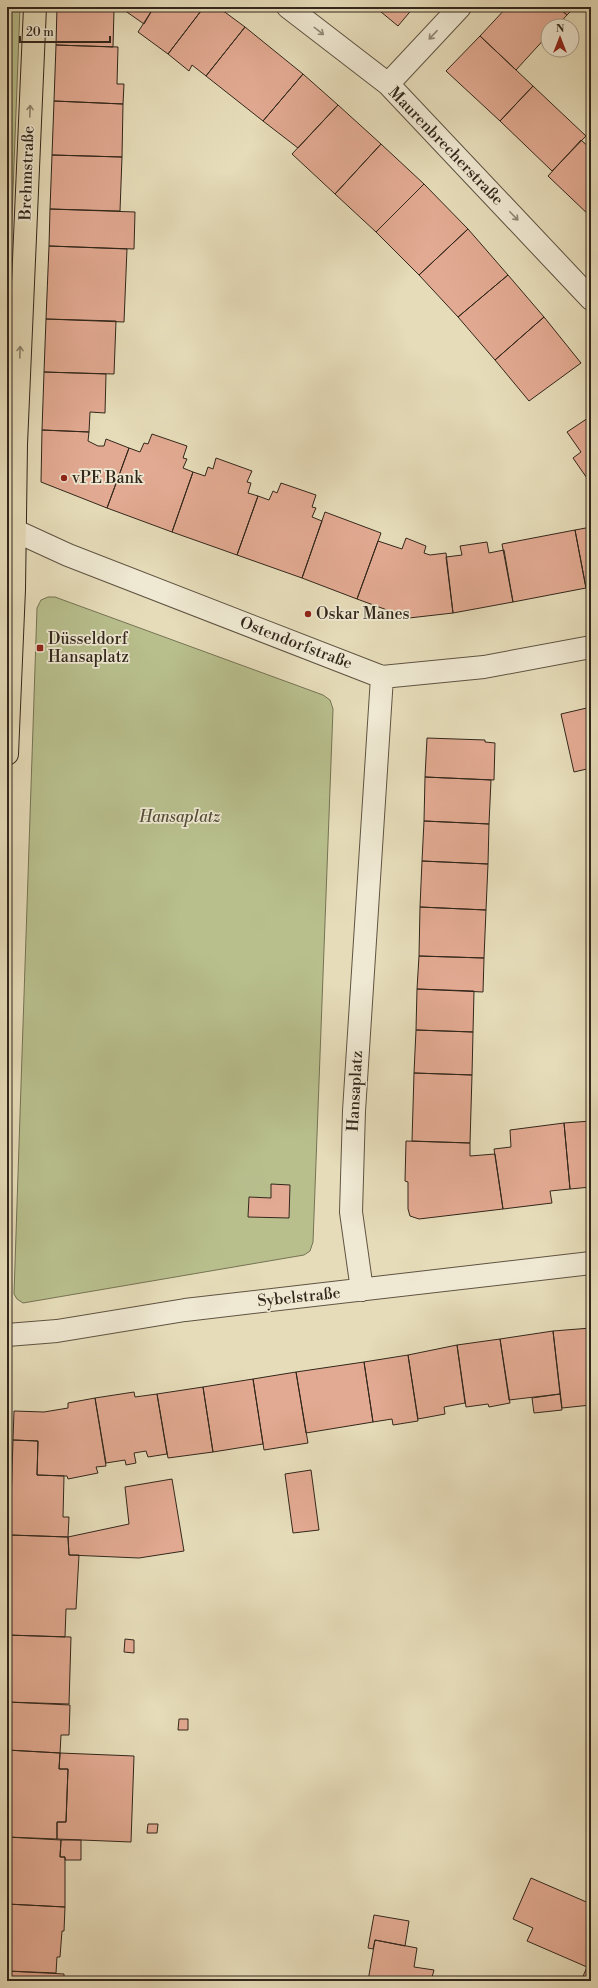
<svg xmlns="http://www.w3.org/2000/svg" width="598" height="1988" viewBox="0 0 598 1988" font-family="'Libre Bodoni',serif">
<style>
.green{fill:#b8bf8d;stroke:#757354}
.building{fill:#e2aa92;stroke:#32271b}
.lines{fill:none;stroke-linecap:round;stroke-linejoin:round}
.minor-casing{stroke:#5f5442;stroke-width:24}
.primary-casing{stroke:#32271b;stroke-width:24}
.minor{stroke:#efe8d2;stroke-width:22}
.primary{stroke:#e6dcb9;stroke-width:22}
.oneway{stroke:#908876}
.oneway2{stroke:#8c826a}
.poi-dot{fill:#8f2418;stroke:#efe8d2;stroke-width:1.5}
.labels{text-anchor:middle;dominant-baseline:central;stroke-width:3.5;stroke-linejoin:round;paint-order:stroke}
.street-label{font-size:16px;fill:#32271b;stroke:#efe8d2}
.poi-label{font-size:16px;fill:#32271b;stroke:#efe8d2;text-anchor:start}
.park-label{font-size:16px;font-style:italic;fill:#544d38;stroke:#efe8d2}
</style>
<rect width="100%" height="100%" fill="#e6dcb9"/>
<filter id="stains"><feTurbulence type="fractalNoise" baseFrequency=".005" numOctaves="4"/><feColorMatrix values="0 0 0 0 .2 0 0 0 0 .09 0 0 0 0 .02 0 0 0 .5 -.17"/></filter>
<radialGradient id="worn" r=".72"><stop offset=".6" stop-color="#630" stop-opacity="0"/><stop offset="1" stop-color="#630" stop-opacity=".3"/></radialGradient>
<path class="green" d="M7,7H20L7,348Z
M48,597H55L323,695L330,700L333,709L313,1242L310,1251L304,1255L23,1303L17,1299L14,1294L37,608L41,600Z"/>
<path class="building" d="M57,7H154L144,24L124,10H114L113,47L56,45Z
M154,7H204L168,54L138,32Z
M204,7H218L245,27L206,76L192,65L189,71L168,54Z
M375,7H414L398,26Z
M507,7H558L567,15L557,26H548V35L516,70L480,36Z
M558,7H575L567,15Z
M245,27L303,74L263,121L206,76Z
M480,36L533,86L500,121L446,71Z
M56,45L118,47L117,84H124L123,104L54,101Z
M303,74L338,105L298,148L263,121Z
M533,86L586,136L552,171L500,121Z
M54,101L123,104L122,157L52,155Z
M338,105L381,144L335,194L292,154Z
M581,140L591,149V217L548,176Z
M381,144L424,184L376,232L335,194Z
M52,155L122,157L120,211L50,209Z
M424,184L468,229L419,275L376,232Z
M50,209L135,212L134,249L49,246Z
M468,229L508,275L458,317L419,275Z
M49,246L127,249L124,322L46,319Z
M508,275L544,317L495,360L458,317Z
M544,317L581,363L529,401L495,360Z
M46,319L116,321L114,374L44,372Z
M44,372L106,374L105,413L90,412L89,432L42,430Z
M591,416V484L573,458L581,452L567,432Z
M42,430L89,432L88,441L98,446H104L106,439L129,448L107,508L41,482Z
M152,434L187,446L183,458L187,459L183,468L193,472L172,532L107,508L129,448L140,452L144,443L148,444Z
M216,458L252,471L247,482L251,483L248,493L258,496L237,555L172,532L193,472L205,476L208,467L213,469Z
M281,483L316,495L312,507L316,508L312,517L322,521L302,578L237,555L258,496L269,500L273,491L277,493Z
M325,512L381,533L357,599L302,578Z
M591,527V587L586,588L575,530Z
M575,530L586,588L513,602L502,544Z
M406,538L426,546L424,553L430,555L446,553L453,613L409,618L357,599L378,541L402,549Z
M487,542L489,553L504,550L513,602L453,613L446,557L462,555L460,546Z
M591,707V768L574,772L561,714Z
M427,738L485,740V742L495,743L494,780L425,777Z
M425,777L491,780L489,824L424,821Z
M424,821L489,824L488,864L422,861Z
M422,861L488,864L486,910L420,907Z
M420,907L486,910L484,958L419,956Z
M419,956L484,958L483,992L417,989Z
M417,989L474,991L473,1032L416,1030Z
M416,1030L473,1032L472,1075L414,1073Z
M414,1073L472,1075L470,1143L412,1141Z
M591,1121V1187L570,1189L564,1123Z
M564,1123L570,1189L550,1191L552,1203L503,1209L494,1149L511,1147L510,1130Z
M406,1141L470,1143V1156L495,1154L503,1209L419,1219L410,1216L408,1209V1182L405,1181Z
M271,1184L290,1185L289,1218L248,1217L249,1197L271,1198Z
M591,1328V1405L562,1408L553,1331Z
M553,1331L560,1394L509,1400L500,1339Z
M500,1339L510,1403L489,1407L488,1404L466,1407L457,1345Z
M457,1345L465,1403L444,1407L445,1414L418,1419L408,1355Z
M408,1355L418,1421L393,1425L392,1419L373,1422L364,1362Z
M364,1362L373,1422L306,1433L296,1372Z
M296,1372L308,1443L264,1450L253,1379Z
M253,1379L263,1444L213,1452L203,1387Z
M203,1387L213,1452L168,1458L157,1394Z
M134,1392L135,1397L157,1394L167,1454L148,1457L146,1451L134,1453L136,1463L126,1465L125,1460L106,1463L95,1398Z
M560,1394L562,1410L534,1413L532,1398Z
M95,1398L106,1466L96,1467L98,1473L68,1479L67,1476L37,1475L38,1441L13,1440L14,1411L44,1412L68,1408V1403Z
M13,1440L38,1441L37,1475L64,1476L63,1517H69L68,1537L10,1535Z
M311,1470L319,1530L293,1533L285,1474Z
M172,1479L184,1551L139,1558L69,1555L68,1537L129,1524L125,1487Z
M10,1535L68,1537L69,1555H79L76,1609H66L65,1637L7,1635Z
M7,1635L71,1637L69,1704L7,1702Z
M125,1639L134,1640V1653L124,1652Z
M7,1702L70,1705L69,1735H61L60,1753L7,1750Z
M179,1719H188V1730H178Z
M7,1750L60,1753L59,1769H68L66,1822H57V1839L7,1837Z
M60,1753L134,1756L131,1842L57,1839V1822H66L68,1769H59Z
M148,1824H158L157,1833H147Z
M7,1837L61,1840L60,1857H65V1907L7,1904Z
M61,1840H81V1860H65V1857H60Z
M531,1878L591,1904V1981H581L587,1967L527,1941L533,1928L513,1919Z
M7,1904L65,1907L64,1931H62L60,1957H57L56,1973L7,1971Z
M374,1915L409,1921L405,1946L375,1940L373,1949L368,1948Z
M375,1940L417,1948L414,1967L434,1970L431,1981H368Z
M7,1971L64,1974V1981H7Z"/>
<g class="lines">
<g class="minor-casing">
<path id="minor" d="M288,7L388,84L591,299
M388,84L460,7
M7,527L68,555L382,677L484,667L591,647
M362,1290L351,1212L354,1111L382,677
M7,1335L57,1331L185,1310L591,1263"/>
</g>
<g class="primary-casing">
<path id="primary" d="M7,754L14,589L16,444L35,7"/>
</g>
<use href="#minor" class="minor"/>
<use href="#primary" class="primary"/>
</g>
<defs><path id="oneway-shaft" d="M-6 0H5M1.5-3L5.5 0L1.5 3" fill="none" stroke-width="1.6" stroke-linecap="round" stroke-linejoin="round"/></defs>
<g class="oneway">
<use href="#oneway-shaft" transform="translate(319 31) rotate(38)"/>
<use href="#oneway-shaft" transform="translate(433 35) rotate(133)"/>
<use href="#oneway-shaft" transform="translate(514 216) rotate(46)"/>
</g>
<g class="oneway2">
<use href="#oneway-shaft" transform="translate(30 111) rotate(-88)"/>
<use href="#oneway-shaft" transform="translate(20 352) rotate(-88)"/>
</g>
<g class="poi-dot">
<circle cx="64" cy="478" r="4"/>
<circle cx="308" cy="614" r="4"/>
<rect x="36" y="644" width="8" height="8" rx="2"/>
</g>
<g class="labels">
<g class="street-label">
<text transform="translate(446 146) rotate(46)">Maurenbrecherstraße</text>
<text transform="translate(27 173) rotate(-88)">Brehmstraße</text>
<text transform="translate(296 643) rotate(21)">Ostendorfstraße</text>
<text transform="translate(355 1091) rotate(-87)">Hansaplatz</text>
<text transform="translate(299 1297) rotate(-6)">Sybelstraße</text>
</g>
<g class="poi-label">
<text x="72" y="478">vPE Bank</text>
<text x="316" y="614">Oskar Manes</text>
<text x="48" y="639">Düsseldorf<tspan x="48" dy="18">Hansaplatz</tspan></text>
</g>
<g class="park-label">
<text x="180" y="817">Hansaplatz</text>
</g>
</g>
<rect width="598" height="1988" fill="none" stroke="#e6dcb9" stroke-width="24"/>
<rect x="8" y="8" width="582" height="1972" fill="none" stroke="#32271b" stroke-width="2"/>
<rect x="12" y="12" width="574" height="1964" fill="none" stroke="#32271b"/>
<g transform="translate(560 38)"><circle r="19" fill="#efe8d2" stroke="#a39b89"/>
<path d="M0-3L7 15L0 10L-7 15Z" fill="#8f2418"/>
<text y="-6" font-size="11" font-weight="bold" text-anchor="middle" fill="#32271b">N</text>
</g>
<path d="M20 36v6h90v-6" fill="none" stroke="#32271b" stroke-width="2"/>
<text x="26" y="36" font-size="12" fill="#32271b" stroke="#efe8d2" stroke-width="3" paint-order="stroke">20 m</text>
<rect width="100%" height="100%" filter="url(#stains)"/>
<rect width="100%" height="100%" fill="url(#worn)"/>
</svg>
